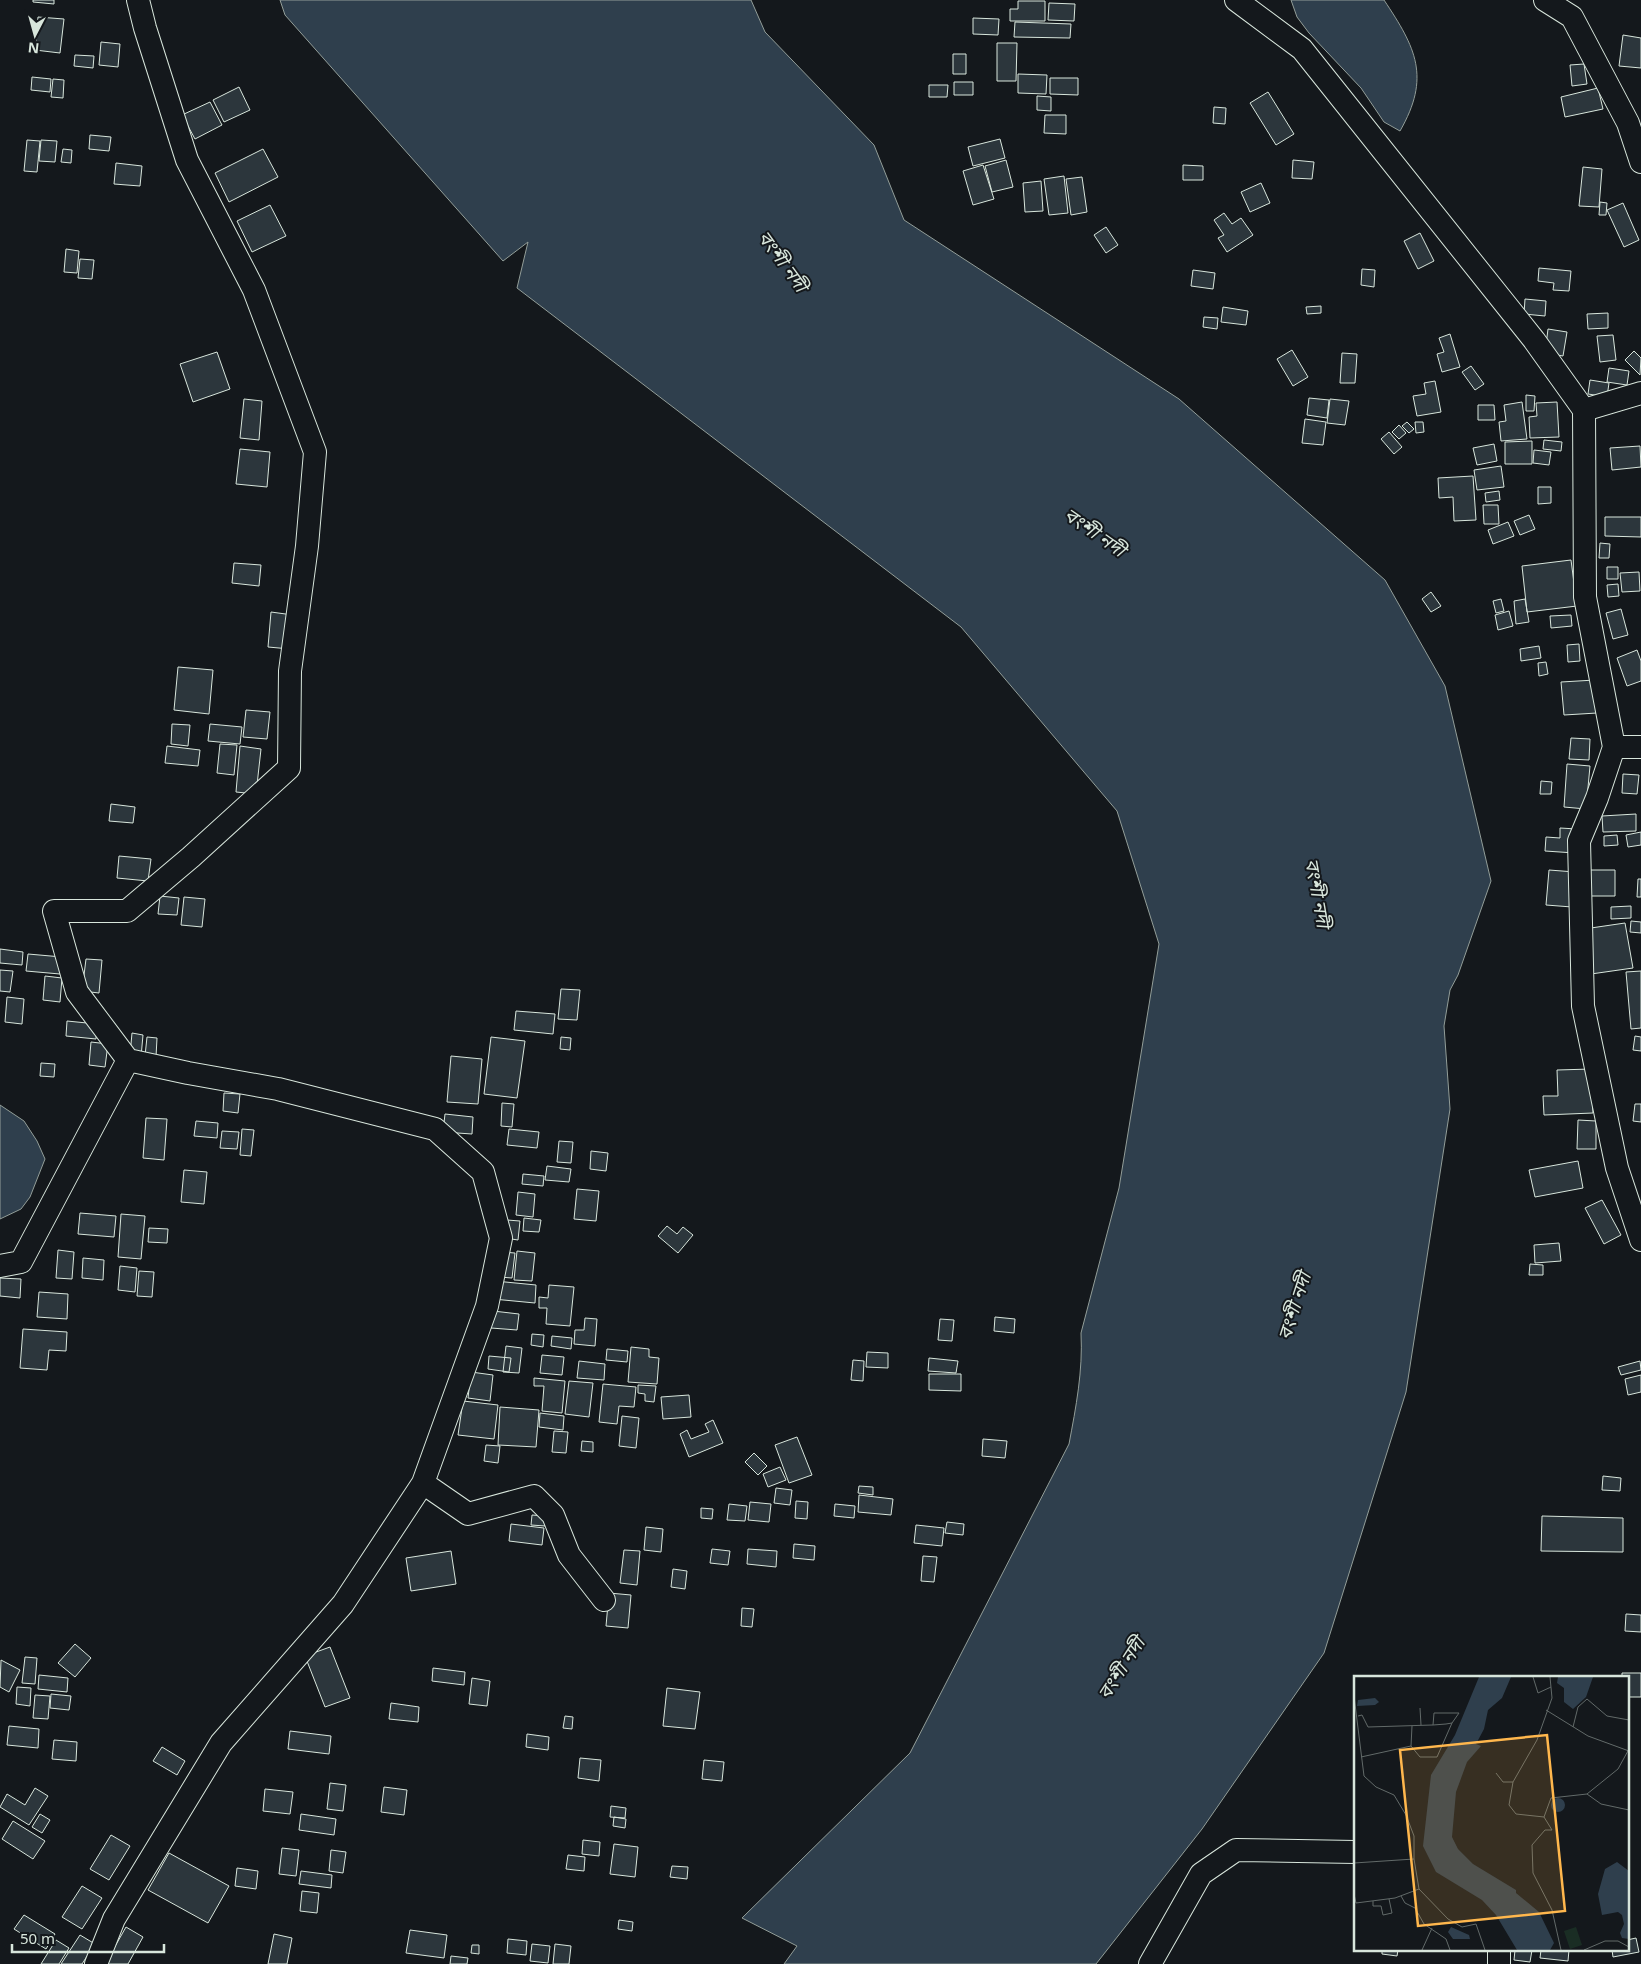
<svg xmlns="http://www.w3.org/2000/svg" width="1641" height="1964" viewBox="0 0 1641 1964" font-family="'Noto Sans','Noto Sans Bengali',sans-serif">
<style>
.water{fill:#2f3f4d;stroke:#939e99}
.building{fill:#2c363c;stroke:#d8e6dc}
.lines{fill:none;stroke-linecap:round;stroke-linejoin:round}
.minor-casing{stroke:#d8e6dc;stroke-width:24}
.minor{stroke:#14181c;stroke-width:22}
.labels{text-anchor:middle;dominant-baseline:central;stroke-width:4;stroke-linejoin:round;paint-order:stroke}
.water-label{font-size:19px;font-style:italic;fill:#d8e6dc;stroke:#14181c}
.inset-road{fill:none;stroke:#626a69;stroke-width:1}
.view{fill:#ffb74d;fill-opacity:0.15;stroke:#ffb74d;stroke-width:2.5}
.inset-edge{fill:none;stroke:#d8e6dc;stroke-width:2.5}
</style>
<rect width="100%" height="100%" fill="#14181c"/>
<path class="water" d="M280,0H751L765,32L874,145L904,220L1179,399L1385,580L1445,686L1491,881L1458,975L1450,990L1444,1026L1450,1109L1406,1392L1324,1653L1202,1829L1096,1964H784L797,1946L742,1918L910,1753L1069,1444C1076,1407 1083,1371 1081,1333L1119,1188L1159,944L1117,811L961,627L517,288L528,242L503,261L285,15Z
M1291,0H1384C1416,48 1431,77 1400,131L1384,122L1361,88L1309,33L1297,17Z
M0,1105L24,1121L37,1141L45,1159L30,1197L21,1209L0,1219Z"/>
<path class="building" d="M33,0H54V4L33,2Z
M1018,1H1045V21H1010V9H1018Z
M1049,3L1075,4L1074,21L1048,20Z
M38,17L64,19L60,53L35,50Z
M973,18L999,19L998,35L973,34Z
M1015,22L1071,24L1070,38L1014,37Z
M1623,35L1641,38V68L1619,66Z
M101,42L120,44L118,67L99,65Z
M997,43H1017L1016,81H997Z
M953,54H966V74H953Z
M75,55L94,56L93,68L74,66Z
M1584,64L1587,84L1572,86L1570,65Z
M1018,74L1047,75L1046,94L1018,93Z
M32,77L51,79L50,92L31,90Z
M1050,78H1078V95L1050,94Z
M53,79L64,80L63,98L51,97Z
M954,82H973V95H954Z
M929,85H948L947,97H929Z
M239,87L250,110L224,122L213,100Z
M1598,88L1603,109L1565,117L1561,97Z
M1268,92L1294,134L1276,145L1250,103Z
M1037,96L1051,97V111L1037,110Z
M210,102L222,125L195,139L182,115Z
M1214,107L1226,108L1225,124L1213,123Z
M1045,115H1066V134L1044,133Z
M90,135L111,137L109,151L89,149Z
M1000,139L1005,158L973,166L968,147Z
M27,140L40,141L37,172L24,171Z
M41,140L57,141L55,162L39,161Z
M63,149L72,150L71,163L61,162Z
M263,149L278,177L229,202L215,173Z
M1006,160L1013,187L992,192L985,166Z
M1293,160L1314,162L1312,179L1292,178Z
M116,163L142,166L140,186L114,184Z
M983,165L994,199L973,205L963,171Z
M1183,165L1203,166V180H1183Z
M1583,167L1602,169L1599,207L1579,206Z
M1064,176L1068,213L1049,215L1044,179Z
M1082,177L1087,212L1071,215L1066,179Z
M1041,181L1043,211L1025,212L1023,183Z
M1261,183L1270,203L1250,212L1241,192Z
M1600,202L1607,203L1606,215H1599Z
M1623,203L1639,240L1624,247L1607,210Z
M270,205L286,236L252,252L237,221Z
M1224,213L1232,224L1241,218L1253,235L1227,252L1218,238L1224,235L1214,220Z
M1106,227L1118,245L1106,253L1094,235Z
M1420,233L1434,261L1418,269L1404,241Z
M66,249L79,251L77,273L64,272Z
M80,259L94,260L92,279L78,278Z
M1539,268L1571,271L1569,291L1553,290L1554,283L1538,281Z
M1362,269L1375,270L1374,287L1361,285Z
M1193,270L1215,273L1213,289L1191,286Z
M1525,299L1546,301L1545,316L1524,314Z
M1321,306V313L1307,314L1306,307Z
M1223,307L1248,311L1246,325L1221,322Z
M1608,313V328L1588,329L1587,314Z
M1204,317L1218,318L1217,329L1203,327Z
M1548,329L1567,332L1563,356L1545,353Z
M1450,334L1460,367L1442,372L1437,354L1444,352L1439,338Z
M1613,335L1616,360L1600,362L1597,336Z
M1292,350L1308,377L1293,386L1277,359Z
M1634,351L1641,358L1640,375L1625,360Z
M217,352L230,389L193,402L180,364Z
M1342,353L1357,354L1355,383H1340Z
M1471,366L1484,384L1475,390L1462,372Z
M1609,368L1629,371L1627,385L1607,382Z
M1590,380L1609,383L1607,397L1588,394Z
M1435,381L1441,412L1417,416L1413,396L1426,394L1424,383Z
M1526,395L1535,396L1534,411H1526Z
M1309,398L1329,400L1327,418L1307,415Z
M244,399L262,401L259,440L240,438Z
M1330,399L1349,401L1345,425L1327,423Z
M1522,402L1527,439L1501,441L1499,422L1506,421L1504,405Z
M1557,402L1559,437L1530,438L1529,417L1537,416L1536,403Z
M1478,405H1494L1495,420H1478Z
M1305,419L1326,422L1323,445L1302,443Z
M1407,422L1414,429L1409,433L1402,426Z
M1415,422H1423L1424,432L1416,433Z
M1399,425L1406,433L1399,439L1392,432Z
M1389,432L1402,447L1394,454L1381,439Z
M1544,440L1562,442L1561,451L1543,449Z
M1532,441V464H1505V442Z
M1494,444L1497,461L1477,465L1473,448Z
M1640,446L1641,467L1612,470L1610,448Z
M240,449L270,452L267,487L236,484Z
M1534,450L1551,452L1549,465L1533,463Z
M1501,466L1504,487L1477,490L1474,470Z
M1473,476L1476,520L1454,521L1453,497L1439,498L1438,478Z
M1538,487H1551V503L1538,504Z
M1499,491L1500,500L1486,502L1485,493Z
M1483,505H1498L1499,524H1484Z
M1529,515L1535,529L1520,535L1514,521Z
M1605,517H1641V537L1605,536Z
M1508,522L1514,536L1493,544L1488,530Z
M1600,543L1610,544L1609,558H1599Z
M1571,560L1577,606L1527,612L1522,566Z
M234,563L261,565L259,586L232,583Z
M1607,567H1618V579H1607Z
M1639,572L1640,591L1622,592L1620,573Z
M1618,584L1619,596L1608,597L1607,585Z
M1431,592L1441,606L1431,612L1422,599Z
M1501,599L1504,611L1496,613L1493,601Z
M1525,599L1529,622L1516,624L1514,601Z
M1621,609L1628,635L1613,639L1606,613Z
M1509,611L1513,626L1498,630L1495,615Z
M271,612L293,615L290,649L268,647Z
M1571,615L1572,626L1551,628L1550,616Z
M1579,644L1580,661L1568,662L1567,645Z
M1539,646L1541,658L1521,661L1520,649Z
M1637,650L1641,661V681L1627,686L1617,658Z
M1546,662L1548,674L1539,676L1538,663Z
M178,667L213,670L209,714L174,710Z
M1595,680L1597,713L1564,715L1561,682Z
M246,710L270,712L267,739L243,737Z
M172,724L190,725L188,746L171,744Z
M210,724L242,727L240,744L208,741Z
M1571,738L1590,739L1589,760L1569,759Z
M220,744L237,745L234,775L217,773Z
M167,746L200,750L198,766L165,763Z
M240,746L261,749L256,794L236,792Z
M1567,764L1590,766L1586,809L1564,807Z
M1623,774L1639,775L1637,794L1622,793Z
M1541,781L1552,782L1551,794H1540Z
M111,804L135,807L133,823L109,821Z
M1636,814V831L1603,832L1602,816Z
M1560,828L1577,829L1575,853L1545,851L1546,837L1560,838Z
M1641,832V845L1628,847L1626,835Z
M1617,835L1618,845L1604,846V836Z
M119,856L151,859L148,881L117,878Z
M1549,870L1575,872L1572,907L1546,905Z
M1586,870H1615V896H1586Z
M1638,879H1641V897H1637Z
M160,896L179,898L177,915L158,914Z
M184,897L205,899L202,927L181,925Z
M1631,906V918L1611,919V907Z
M1631,921L1641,922V933L1630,932Z
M1625,923L1633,968L1591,974L1584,929Z
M0,949L23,952L22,965L0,963Z
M28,954L62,957L60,974L26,971Z
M86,959L102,960L99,993L82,991Z
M0,970L13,971L10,992L0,991Z
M1641,971V1028L1631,1029L1626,972Z
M45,976L62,978L60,1002L43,1000Z
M561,989L580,990L577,1020L558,1019Z
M7,997L24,999L22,1024L5,1022Z
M516,1011L555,1014L553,1034L514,1030Z
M67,1021L97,1024L96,1039L66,1036Z
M132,1033L143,1035L141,1057L130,1055Z
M1635,1036L1641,1037V1051L1633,1050Z
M147,1037L157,1038L156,1057L145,1056Z
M491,1037L525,1041L517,1098L484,1094Z
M561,1037L571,1038L570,1050L560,1049Z
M91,1042L108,1044L105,1067L89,1065Z
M451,1056L482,1059L478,1104L447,1102Z
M41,1063L55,1064L54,1077L40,1076Z
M1591,1069L1593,1113L1544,1115L1543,1096H1558L1557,1070Z
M224,1093L240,1094L238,1113L223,1111Z
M502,1103L514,1104L512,1127L501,1126Z
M1635,1104H1641V1122L1633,1121Z
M445,1114L473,1117L472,1134L443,1132Z
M146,1118L167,1119L164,1160L143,1158Z
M1578,1120L1596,1121V1149H1577Z
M196,1121L218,1123L217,1138L194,1136Z
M242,1129L254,1130L251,1156L240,1155Z
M509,1129L539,1132L537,1148L507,1145Z
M222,1131L239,1132L237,1149L220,1148Z
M559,1141L573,1142L571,1163L557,1162Z
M591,1151L608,1153L606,1171L590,1169Z
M1578,1161L1583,1188L1535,1197L1529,1170Z
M547,1166L571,1169L569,1182L545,1180Z
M184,1170L207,1172L204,1204L181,1202Z
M523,1174L544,1176L543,1186L522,1184Z
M577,1189L599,1191L596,1221L574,1219Z
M518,1192L535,1194L533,1217L516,1215Z
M1602,1200L1621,1235L1604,1244L1585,1208Z
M80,1213L116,1216L114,1237L78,1234Z
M121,1214L145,1216L141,1259L118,1257Z
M524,1218L541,1220L539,1232L523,1231Z
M507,1220L520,1221L518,1240L505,1238Z
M667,1226L677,1234L683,1227L693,1235L678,1253L658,1236Z
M149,1228L168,1229L167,1243L148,1242Z
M1559,1243L1561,1261L1535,1263L1534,1245Z
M58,1250L74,1252L72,1279L56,1278Z
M517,1251L535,1253L532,1281L514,1280Z
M502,1252L515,1253L512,1278L499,1277Z
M83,1258L104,1260L103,1280L82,1278Z
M1530,1264L1543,1265V1275H1529Z
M120,1266L137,1268L135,1292L118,1290Z
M139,1271L154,1272L152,1297L137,1296Z
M0,1278L21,1279L20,1298L0,1296Z
M495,1281L536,1285L535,1303L493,1299Z
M549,1285L574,1287L570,1326L546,1324L547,1308H539V1297L548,1298Z
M39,1292L68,1294L67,1319L37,1317Z
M493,1311L519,1314L517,1330L491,1328Z
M995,1317L1015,1319L1014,1333L994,1331Z
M585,1318L597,1319L595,1346L574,1344L575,1330H584Z
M940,1319L954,1320L952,1341L938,1340Z
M23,1329L67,1332L66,1351L49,1350L47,1370L20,1368Z
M532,1334L544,1335L543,1347L531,1345Z
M552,1336L572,1338L571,1349L551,1346Z
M506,1346L522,1348L519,1373L503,1372Z
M631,1347L649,1349V1357L659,1358L657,1384L628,1382Z
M607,1349L628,1351L627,1362L606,1360Z
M867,1352L888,1353V1368L866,1367Z
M542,1355L564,1357L562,1375L540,1373Z
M489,1356L511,1358L509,1372L488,1369Z
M929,1358L958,1361L956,1373L928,1371Z
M853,1360L864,1361L863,1381L851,1380Z
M579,1361L605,1364L604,1380L577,1378Z
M1640,1361L1641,1370L1621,1375L1618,1367Z
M471,1372L493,1375L490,1401L468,1398Z
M929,1374H961V1391L929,1390Z
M1641,1375V1392L1628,1395L1625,1379Z
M534,1378L565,1381L562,1413L542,1411L544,1386H534Z
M569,1381L593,1383L589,1417L565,1414Z
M603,1384L636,1387L634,1407L619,1406L617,1424L599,1422Z
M638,1385L656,1386L654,1402L645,1401V1394L638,1393Z
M689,1395L691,1417L663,1419L661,1397Z
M463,1401L498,1405L494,1439L458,1435Z
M500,1407L539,1410L536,1447L498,1445Z
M540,1413L564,1416L563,1430L539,1427Z
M622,1416L639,1418L636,1448L619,1446Z
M713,1420L723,1443L689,1457L680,1434L687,1430L691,1439L709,1432L705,1424Z
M554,1431L568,1432L566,1453L552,1452Z
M797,1437L812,1475L789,1483L775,1445Z
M983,1439L1007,1441L1005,1458L982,1456Z
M582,1441L593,1442V1452L581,1451Z
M486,1445L500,1446L498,1463L484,1461Z
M754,1453L767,1466L758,1475L745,1462Z
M780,1467L786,1480L768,1487L763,1474Z
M1603,1476L1621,1478L1620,1491L1602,1490Z
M859,1486L873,1487V1495L858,1493Z
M776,1488L792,1490L790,1505L774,1503Z
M859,1495L893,1499L891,1515L858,1512Z
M796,1501L808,1502L807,1519L795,1518Z
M750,1502L771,1504L769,1522L748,1520Z
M729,1504L747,1506L745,1521L727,1520Z
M835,1504L855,1506L854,1518L834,1516Z
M701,1508L713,1509L712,1519L701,1518Z
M532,1515L546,1516L545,1526L531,1525Z
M1542,1516L1623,1518V1552L1541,1551Z
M947,1522L964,1524L963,1535L945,1533Z
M511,1524L544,1528L542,1545L509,1541Z
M916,1525L944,1528L942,1546L914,1543Z
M646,1527L663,1529L661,1552L644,1550Z
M794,1544L815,1546L814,1560L793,1558Z
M712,1549L730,1551L728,1565L710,1563Z
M748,1549L777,1551L776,1567L747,1564Z
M624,1550L640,1551L637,1585L620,1583Z
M451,1551L456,1584L411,1591L406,1558Z
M923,1556L937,1557L934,1582L921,1581Z
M673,1569L687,1571L685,1589L671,1587Z
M609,1593L631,1595L628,1628L606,1626Z
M742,1608L754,1609L752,1627L741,1626Z
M1626,1614L1641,1615V1632L1625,1631Z
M75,1644L91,1658L75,1677L58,1663Z
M330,1647L350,1698L325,1707L305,1656Z
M25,1657L37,1658L35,1684L22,1683Z
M1,1660L20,1670L9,1692L0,1687Z
M433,1668L465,1672L464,1685L432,1681Z
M1622,1673H1641V1697H1627V1678H1622Z
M39,1675L68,1678L67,1692L38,1689Z
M472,1678L490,1681L487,1706L469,1704Z
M17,1687L31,1688L30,1706L16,1704Z
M667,1688L700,1692L695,1729L663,1726Z
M51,1694L71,1696L69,1710L50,1708Z
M35,1695L50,1696L48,1719L33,1718Z
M391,1703L419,1707L418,1722L389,1719Z
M565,1716L573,1717L572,1729L563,1728Z
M9,1726L39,1729L38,1748L7,1745Z
M290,1731L331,1736L329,1754L288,1749Z
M527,1734L549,1737L548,1750L526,1747Z
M54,1740L77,1742L76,1761L52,1759Z
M162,1747L185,1761L177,1775L153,1761Z
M580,1758L601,1760L599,1781L578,1778Z
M704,1760L724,1762L722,1781L702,1779Z
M330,1783L346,1785L343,1811L327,1809Z
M384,1787L407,1790L404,1815L381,1812Z
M35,1788L48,1796L29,1825L0,1807L7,1794L25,1805Z
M265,1789L293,1792L290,1814L263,1811Z
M611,1806L626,1808L625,1818L610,1817Z
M40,1814L50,1820L42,1833L32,1827Z
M301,1814L336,1819L334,1835L299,1830Z
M614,1817L626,1819L625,1828L613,1826Z
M13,1821L45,1841L33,1859L2,1839Z
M111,1835L130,1846L109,1880L90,1869Z
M583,1840L600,1842L599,1856L582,1854Z
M614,1844L638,1847L635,1877L610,1874Z
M282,1848L299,1850L296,1876L279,1874Z
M331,1850L346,1852L343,1873L329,1871Z
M169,1853L229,1886L208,1923L148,1890Z
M568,1855L585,1857L584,1871L566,1869Z
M672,1866L688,1867L687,1879L670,1877Z
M237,1868L258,1871L256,1889L235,1886Z
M301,1871L332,1875L331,1888L299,1884Z
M82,1886L102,1898L82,1929L62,1917Z
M302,1891L319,1893L317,1913L300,1911Z
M24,1915L55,1934L46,1949L14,1929Z
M619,1920L633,1922L632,1931L618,1929Z
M126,1927L143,1937L128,1964H105Z
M410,1930L447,1935L444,1958L406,1953Z
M274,1934L292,1938L287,1964H268Z
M80,1935L95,1944L82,1964H61Z
M1636,1938L1639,1952L1613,1957L1612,1950H1627V1940Z
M508,1939L527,1941L526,1955L507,1953Z
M56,1940L69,1948L59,1964H41Z
M532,1944L550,1946L548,1963L530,1961Z
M555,1944L571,1946L569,1964H553Z
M472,1945H479V1954L471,1953Z
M1382,1950H1398L1397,1956L1382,1954Z
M1515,1950H1532L1530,1962L1514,1960Z
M1541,1950H1569L1568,1961L1540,1958Z
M451,1956L468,1958L467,1964H450Z"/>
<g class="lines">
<g class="minor-casing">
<path id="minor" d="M1236,0L1302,49L1534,340L1584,410
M1545,0L1572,17L1628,123L1641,162
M1584,410L1585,597L1614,747L1597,798L1579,841L1583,1006L1617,1168L1641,1240
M1584,410L1641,393
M1614,747H1641
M0,1266L21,1262L128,1060
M423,1483L468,1514L534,1496L553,1515L569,1555L604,1600
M96,1964L114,1919L221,1743L343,1604L423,1483L487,1306L501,1238L483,1172L435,1129L278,1089L188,1073L128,1060L77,992L54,911H127L191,857L289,768L290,671L307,546L315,452L254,290L187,160L145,28L138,0
M1150,1964L1201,1874L1236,1850L1355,1852
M1499,1964V1950"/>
</g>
<use href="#minor" class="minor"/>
</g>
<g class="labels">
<g class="water-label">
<text transform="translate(783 261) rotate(54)">বংশী নদী</text>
<text transform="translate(1095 532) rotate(35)">বংশী নদী</text>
<text transform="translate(1318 893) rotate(80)">বংশী নদী</text>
<text transform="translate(1294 1306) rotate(-72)">বংশী নদী</text>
<text transform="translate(1121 1668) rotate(-57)">বংশী নদী</text>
</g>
</g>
<g transform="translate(1354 1676)">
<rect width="275" height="275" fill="#14181c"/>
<path d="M222,251L228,269L216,273L210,255Z" fill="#1a2d24"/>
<path d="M125,1H157L148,22L134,34L130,53L122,68L127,70L113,86L102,116L98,161L104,173L119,188L162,214V217L185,236L200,267L196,274H163L142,239L128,224L82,196L69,170L77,99L101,59ZM204,1H239L232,21L219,33L210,26V12L203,7ZM21,22L25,26L21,29L3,30L4,24ZM197 129a7 7 0 1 1 14 0a7 7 0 1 1-14 0ZM263,186L275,195V263L268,262L266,257L270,248L268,239L264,236L248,239L244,218L251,193ZM97,251L115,259L116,263H99L94,256Z" fill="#2f3f4d"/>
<path class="inset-road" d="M179,1L184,17L197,11M196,1L198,22L183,64L159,106L155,129L162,138L190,141L198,154H191L178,169L179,197L198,234L207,274M0,20L10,100L22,111L40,119L52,139L60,160V183L65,213M66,32L67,49M192,34L234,60L275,75M4,40L8,39L14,51L78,49H79L92,48L98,47L105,37H80L79,49M219,51L224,31L233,23L253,40L275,44M57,70L66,81H83L98,47M7,81L57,70L58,50M142,97L149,106H159M233,118L247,128L275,134M190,141L197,122L233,118L264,93L275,73M0,187L60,183M65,213L94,243L108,251L122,248L131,274M0,218L2,227L41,222L65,213M47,220L51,227L61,232L70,248L92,263L96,274M19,225V230H27L29,239L38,237L35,223M68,274L78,252M230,274L251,265H264L275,271"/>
<path class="view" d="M193,59L211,235L64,250L46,74Z"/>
<rect width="275" height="275" class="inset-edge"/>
</g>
<g transform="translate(35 35) rotate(186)" stroke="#14181c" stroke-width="4" paint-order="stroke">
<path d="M0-4L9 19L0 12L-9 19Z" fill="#d8e6dc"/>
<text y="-8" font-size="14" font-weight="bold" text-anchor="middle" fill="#d8e6dc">N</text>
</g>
<path d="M12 1944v8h152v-8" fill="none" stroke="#d8e6dc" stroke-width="2.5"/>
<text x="20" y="1944" font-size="15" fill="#d8e6dc" stroke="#14181c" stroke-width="4" paint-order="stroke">50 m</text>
</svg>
